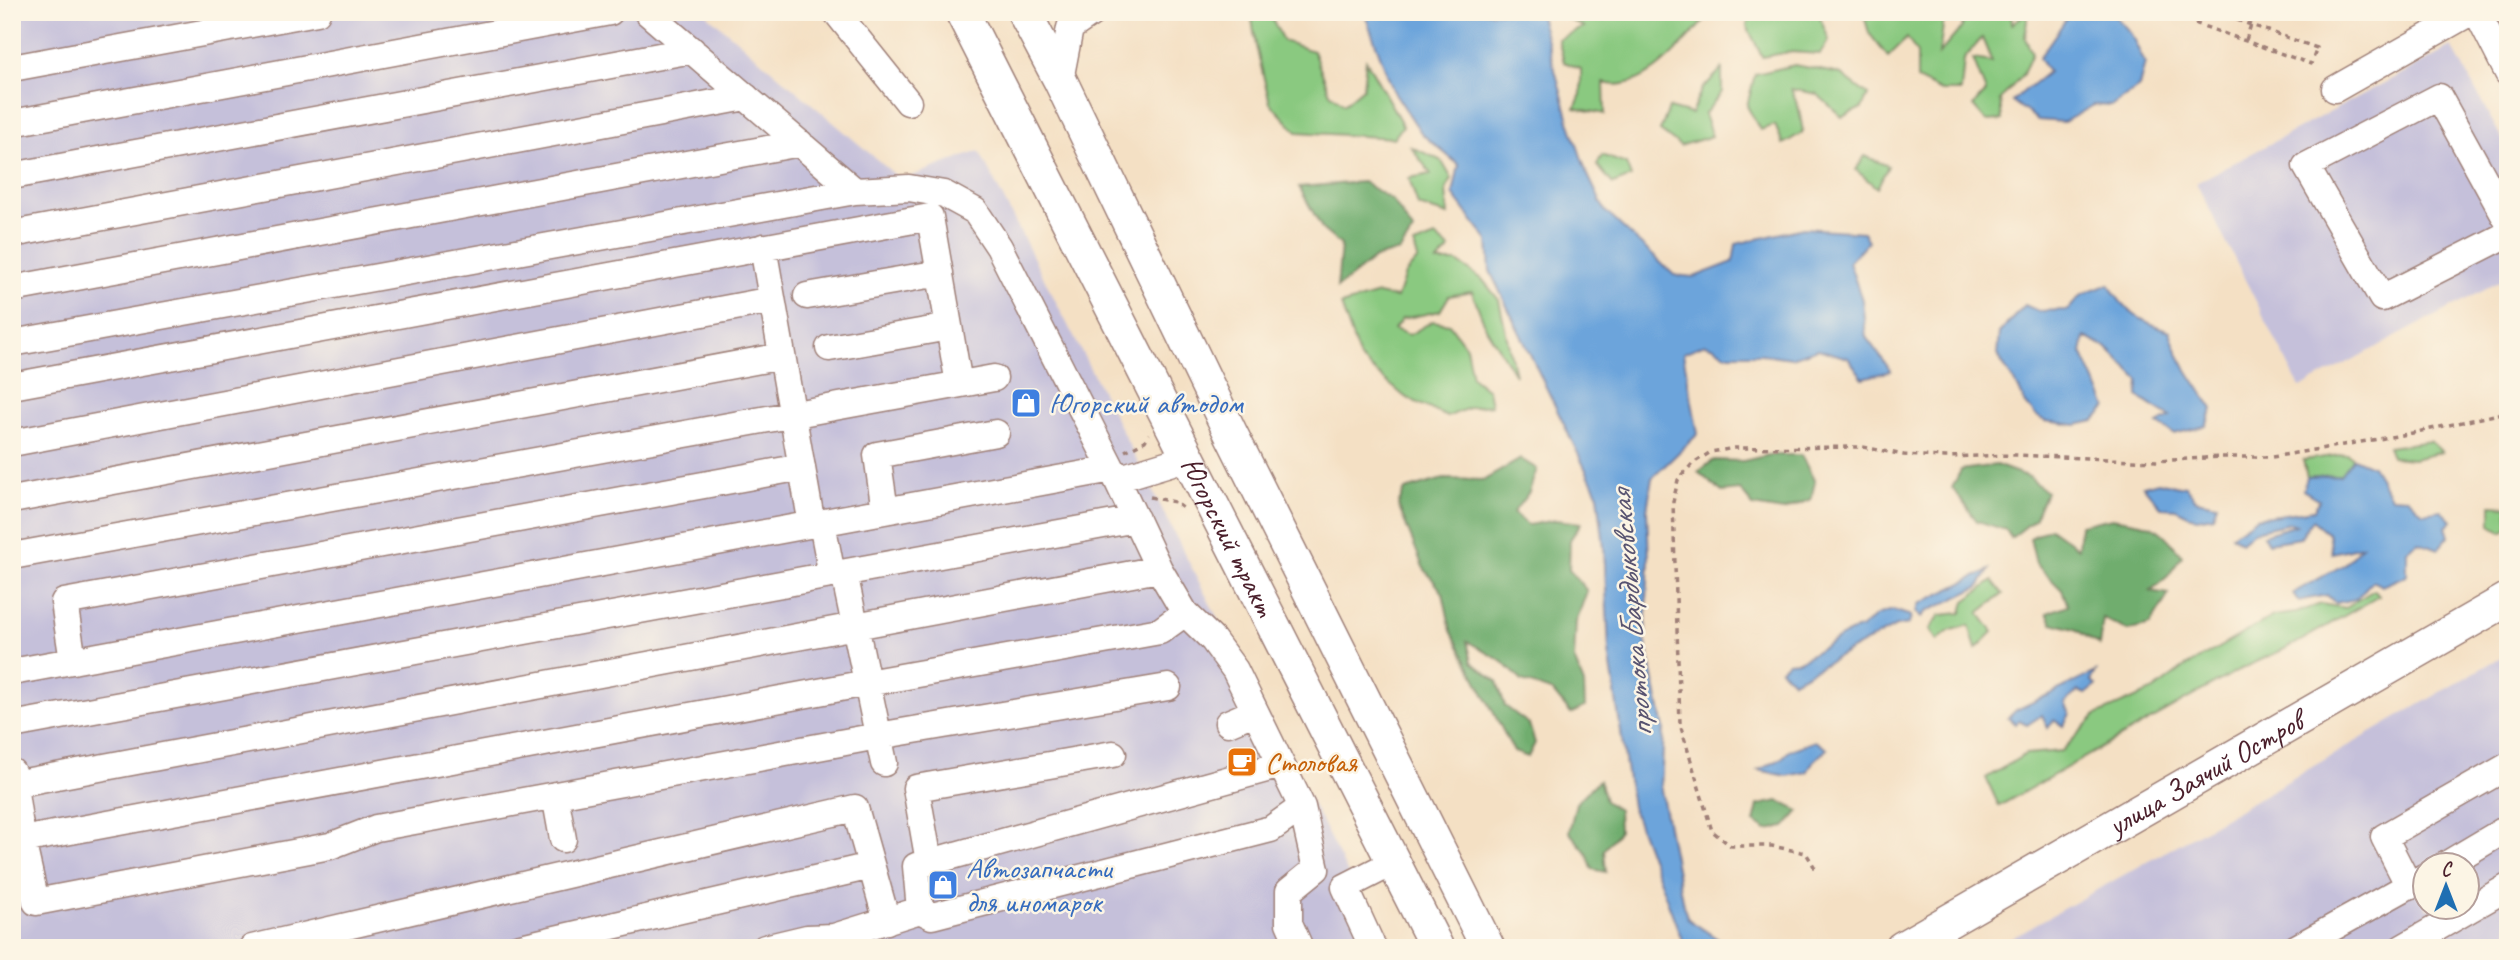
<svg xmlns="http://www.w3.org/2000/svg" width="2520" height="960" viewBox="0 0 2520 960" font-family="Caveat,sans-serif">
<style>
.industrial{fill:#c5c0da;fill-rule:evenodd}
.green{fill:#8ac980;stroke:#6a7456;stroke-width:2}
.forest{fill:#6fad6e;stroke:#5c664c;stroke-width:2}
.water{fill:#6ca4db;stroke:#5b6283;stroke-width:2}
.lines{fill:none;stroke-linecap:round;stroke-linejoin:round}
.minor-casing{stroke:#9f8078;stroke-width:29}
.major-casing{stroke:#9f8078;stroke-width:36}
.path{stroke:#9f8078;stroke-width:3.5;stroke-dasharray:5 5;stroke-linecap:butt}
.minor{stroke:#fff;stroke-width:26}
.major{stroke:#fff;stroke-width:33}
.labels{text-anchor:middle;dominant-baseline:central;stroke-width:5;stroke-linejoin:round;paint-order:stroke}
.shop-label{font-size:30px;fill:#366cbe;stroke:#fcf5e5;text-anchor:start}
.street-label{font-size:30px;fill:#4a1f2b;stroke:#fcf5e5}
.food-label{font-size:30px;fill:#c56008;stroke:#fcf5e5;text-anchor:start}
.water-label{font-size:32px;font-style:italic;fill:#585471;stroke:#fcf5e5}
</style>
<rect width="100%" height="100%" fill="#fcf5e5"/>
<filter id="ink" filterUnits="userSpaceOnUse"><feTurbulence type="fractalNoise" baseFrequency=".0143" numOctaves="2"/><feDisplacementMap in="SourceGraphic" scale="14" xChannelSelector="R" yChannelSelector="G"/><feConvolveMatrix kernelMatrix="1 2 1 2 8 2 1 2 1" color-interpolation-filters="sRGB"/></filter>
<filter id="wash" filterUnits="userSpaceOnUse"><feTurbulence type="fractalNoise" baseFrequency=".00686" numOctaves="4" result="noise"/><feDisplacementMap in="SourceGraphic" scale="28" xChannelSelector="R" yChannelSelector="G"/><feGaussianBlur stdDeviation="1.57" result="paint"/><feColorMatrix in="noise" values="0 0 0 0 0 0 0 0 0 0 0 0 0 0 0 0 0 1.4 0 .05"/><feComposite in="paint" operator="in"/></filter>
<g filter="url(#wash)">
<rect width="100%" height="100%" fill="#f4e0c4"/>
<path class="industrial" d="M12,12H704L901,180L979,151L1386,948H12Z
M2452,47L2508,150V277L2300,388L2196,183Z
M2508,653V948H1993L2197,834ZM2426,866H2468V908H2426Z"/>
<path class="green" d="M1251,12H1269L1283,41L1313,51L1330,93L1344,104L1363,88L1366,60L1403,126L1394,138L1297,132L1270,103L1256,46Z
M1565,12H1712C1685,40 1646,95 1604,83L1605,114L1575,108L1581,94V69L1564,62L1558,39L1584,27L1566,18Z
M1750,12H1818L1829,40L1820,54L1790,52L1762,57L1747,26Z
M1863,12H1945L1939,54L1962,27L1964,12H2011L2012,24L2028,12L2025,38L2032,53L2023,74L2000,100L2002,120L1986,121L1973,106L1986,92L1973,59L1992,62L1982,38L1964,59L1961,91H1941L1917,79V53L1907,38L1888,57L1869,33Z
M1795,65L1840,74L1868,95L1862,108L1842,117L1817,94L1791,89L1799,109L1803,132L1783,144L1775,125L1760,130L1747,106L1755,74Z
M1722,69V92L1704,115L1712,136L1680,146L1660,131L1669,108L1691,114L1702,89Z
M1411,147L1441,160L1452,179L1446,190L1448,215L1418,206L1409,178L1431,174Z
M1602,155L1626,164L1631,177L1613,184L1597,165Z
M1865,156L1888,166L1877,188L1856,170Z
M1436,237L1450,249L1437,262H1457L1482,279L1499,300L1515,375L1486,328L1472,292L1449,296L1440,311L1402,319L1394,329L1409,335L1433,321L1449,324L1466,347L1472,377L1488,390L1491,405L1471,407L1447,417L1405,397L1360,359L1341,305L1378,294L1397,298L1405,274L1418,259L1414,245Z
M2430,441L2442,452L2413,459L2392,457L2388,447Z
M2347,454L2353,458L2340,475L2307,477L2303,460Z
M2491,505L2508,506V527L2502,532L2491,525Z
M1993,581L2003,594L1979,613L1993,632L1976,649L1969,625L1949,631L1937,641L1930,629L1940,615L1962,613L1965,601Z
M2374,590L2379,596L2293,645L2235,672L1999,806L1986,778L2026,754L2062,751L2096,715L2154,690L2182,669L2273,616L2296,613L2321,604L2345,608Z"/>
<path class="forest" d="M1363,182L1393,201L1413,231L1400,251L1375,258L1337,288L1341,245L1323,230L1299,187Z
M1769,455H1801L1815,482L1811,499L1783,511L1753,506L1740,490L1722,492L1698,472L1714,460L1743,461Z
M1521,459L1537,469L1529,492L1513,513L1528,525L1556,520L1581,523L1570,540L1569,570L1587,591L1576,622L1574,659L1584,684L1585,707L1571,714L1553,692L1522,681L1503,662L1467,641L1472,662L1497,681L1505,706L1529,724L1535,743L1528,757L1514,752L1451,631L1443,593L1423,567L1398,505L1405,490L1443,479L1484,480Z
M1996,465L2029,477L2046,492L2034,520L2011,538L2006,530L1977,521L1952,488L1961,470Z
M2112,518C2152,525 2157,522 2182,556L2168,576L2150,591L2169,594L2150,625L2128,631L2103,618L2099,645L2075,629L2052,623L2047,613L2068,605L2062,590L2036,564L2030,538L2050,528L2078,548L2080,525Z
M1599,780L1605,801L1618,810L1619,831L1604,850L1606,872L1592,869L1587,853L1569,832L1576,803Z
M1778,801L1799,811L1785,827L1767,830L1754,822L1758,805Z"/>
<path class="water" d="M1364,12H1539L1570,124L1586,171L1605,211L1674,275L1694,277L1733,262L1736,244L1803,228L1863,232L1868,241L1849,262L1862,300L1866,337L1891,371L1863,378L1848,358L1818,349L1792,358L1761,354H1724L1714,347L1705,344L1683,353L1698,434L1652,478L1647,510L1649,560L1645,639L1664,728L1661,790L1683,905L1688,919L1718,939L1720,948H1685L1632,807L1609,652L1604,547L1598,495L1490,271L1488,241L1453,194L1459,165L1422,134L1393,90Z
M2071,12H2111L2130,32L2145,63L2139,87L2112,106L2094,105L2064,122L2038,120L2012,101L2048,72L2039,58Z
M2109,284C2124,313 2141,321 2170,331C2177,360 2197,385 2213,409L2206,426L2174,434L2158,424L2170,417L2138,397L2139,380L2106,347L2085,337L2082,353L2107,407L2094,421L2076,425L2045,421L2035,415L2025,403L2019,389L1997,355L1999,333L2025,305L2038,311L2068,310L2081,295Z
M2353,458L2372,466L2391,497L2408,498L2423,513L2442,510L2452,521L2446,527L2449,536L2438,549L2419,542L2407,550V575L2382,586L2372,581L2356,599L2335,603L2327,595L2298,601L2293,593L2345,564L2362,546L2332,553L2328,533L2312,520L2300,538L2268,543L2263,535L2296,525L2291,523L2254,531L2241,542L2232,535L2256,518L2314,510L2319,500L2303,490L2307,477L2340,475Z
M2158,482L2179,487L2185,485L2196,500L2217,504L2213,516L2196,519L2176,509L2162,508L2143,486Z
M1989,570L1979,587L1926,612L1921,617L1916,611L1919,604Z
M1893,610L1911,616L1909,624L1896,626L1793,681L1780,669L1788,662L1799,661L1850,632L1860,629L1877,615Z
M2096,672L2091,681L2096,686L2086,694L2078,691L2065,703L2070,714L2063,726L2054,720L2048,728L2042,715L2027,725L2019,721L2015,724L2008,718L2016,710Z
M1815,741L1827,749L1814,761L1807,772L1787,776L1759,770L1781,759L1790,750Z"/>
</g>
<g filter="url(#ink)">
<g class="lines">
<g class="minor-casing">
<path id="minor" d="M647,12L855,191
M836,12L908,102
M2477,12L2508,73
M12,68L317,12
M1060,80L1070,28L1093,12
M2335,89L2471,12
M12,123L610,12
M12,176L692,50
M2508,222L2439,97L2306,166L2382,298L2508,234
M12,234L746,97
M763,247L812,525
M12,289L800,143
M807,296L940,273
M12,343L855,191L909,188L944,194L975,211L999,247L1112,469L1159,569L1185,613L1213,640L1235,670L1302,807L1316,869L1289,891V923L1300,948
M829,348L949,327
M12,386L930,217L959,384
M12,443L772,300
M1117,479L1189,457
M12,500L782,356
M885,511L877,455L996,433
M822,523L832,575
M12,556L994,378
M844,573L884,763
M73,661L64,602L802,467
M12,672L1112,469
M1228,723L1254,712
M12,725L1136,519
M12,772L22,840L36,902L330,846L376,828L878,736L1168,687
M14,784L1159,569
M555,795L563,839
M22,840L867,683L1160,631L1185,613
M929,862L916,788L1113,754
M2444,866L2508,828
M2409,886L2384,837L2508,766
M920,910L916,866L1281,765
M252,948L855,808L887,921
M517,948L871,866
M765,948L807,938L834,937L920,910L932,916L1271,829L1302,807
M1373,948L1345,887L1394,862
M2296,948L2426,876
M2402,948L2508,887"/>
</g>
<g class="major-casing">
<g id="major">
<path id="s1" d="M962,12L1437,948"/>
<path d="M1024,12L1060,80L1230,432L1488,948"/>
<path id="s2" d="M1902,948L2508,599"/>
</g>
</g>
<path class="path" d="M2185,12L2183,19L2311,64L2317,48L2214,12
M2246,40L2255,12
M1125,451L1145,441L1149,434
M1150,497L1175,502L1184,509
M1815,868L1806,853L1772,846H1731L1712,831L1680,724L1673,502L1678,480L1693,463L1711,452L1735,448L1863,447L1904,455L1945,457L2015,455L2156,461L2221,457H2272L2408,434L2499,414L2508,409"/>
<use href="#minor" class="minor"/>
<use href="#major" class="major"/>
</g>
</g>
<defs>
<g id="shop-square" transform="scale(1.575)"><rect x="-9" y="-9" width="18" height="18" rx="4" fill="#3f7fe0" stroke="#fcf5e5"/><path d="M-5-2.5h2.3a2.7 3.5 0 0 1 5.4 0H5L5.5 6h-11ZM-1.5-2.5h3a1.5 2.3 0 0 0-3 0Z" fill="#fff"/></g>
<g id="cafe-square" transform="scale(1.575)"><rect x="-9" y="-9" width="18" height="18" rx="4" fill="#e8710a" stroke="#fcf5e5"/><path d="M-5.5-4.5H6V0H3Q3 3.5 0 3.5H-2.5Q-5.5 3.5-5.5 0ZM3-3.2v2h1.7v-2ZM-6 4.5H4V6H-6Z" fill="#fff"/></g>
</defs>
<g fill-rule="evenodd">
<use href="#shop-square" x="1026" y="403"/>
<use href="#cafe-square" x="1242" y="762"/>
<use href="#shop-square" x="943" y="885"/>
</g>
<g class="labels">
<g class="shop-label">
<text x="1049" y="403">Югорский автодом</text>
<text x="966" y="868">Автозапчасти<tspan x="966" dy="34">для иномарок</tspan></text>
</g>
<g class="street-label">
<text stroke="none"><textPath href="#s1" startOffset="588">Югорский тракт</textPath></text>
<text stroke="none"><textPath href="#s2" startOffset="350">улица Заячий Остров</textPath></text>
</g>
<g class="food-label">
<text x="1265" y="762">Столовая</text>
</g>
<g class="water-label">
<text transform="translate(1631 614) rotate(-95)">протока Бардыковская</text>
</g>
</g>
<rect width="2520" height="960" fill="none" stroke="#fcf5e5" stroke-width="42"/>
<g transform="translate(2446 886)"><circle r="33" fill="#fcf5e5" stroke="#b59f9b" stroke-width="2"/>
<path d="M0-5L12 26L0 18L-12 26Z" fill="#1f6fb2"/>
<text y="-10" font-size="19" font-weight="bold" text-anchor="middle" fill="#4a1f2b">С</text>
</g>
</svg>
